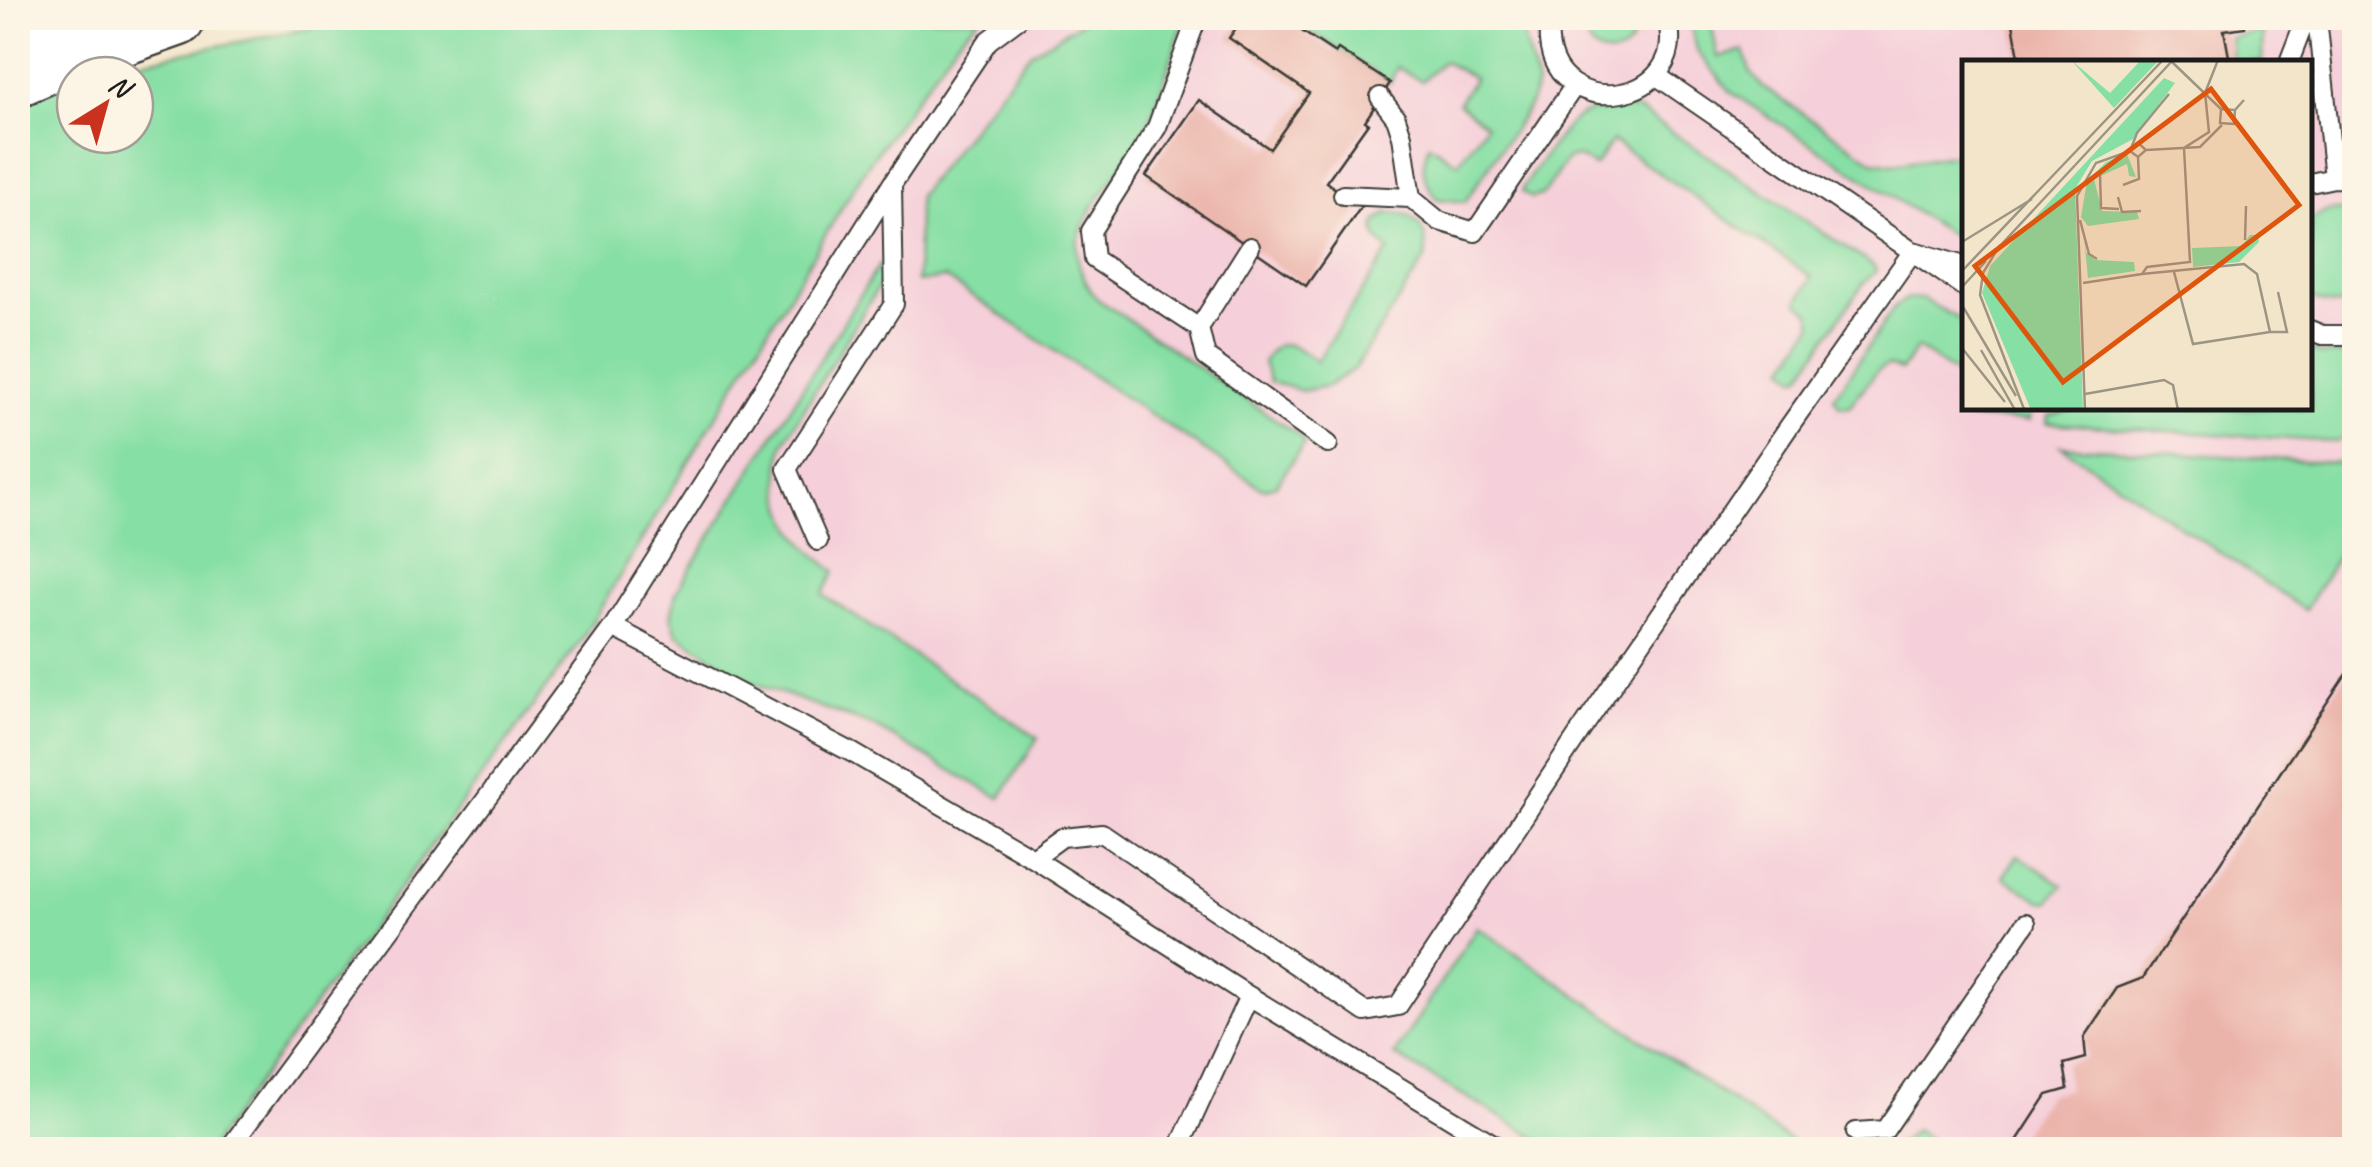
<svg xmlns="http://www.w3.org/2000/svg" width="2372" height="1167" viewBox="0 0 2372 1167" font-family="Caveat,sans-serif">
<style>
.built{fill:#f5cfd9;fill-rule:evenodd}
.green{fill:#86dfa4;stroke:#517e60;stroke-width:2.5}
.building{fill:#ebb4ab}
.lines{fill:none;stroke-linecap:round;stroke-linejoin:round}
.service-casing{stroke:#3c3a36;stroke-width:22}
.secondary-casing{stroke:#3c3a36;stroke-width:52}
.trunk-casing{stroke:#3c3a36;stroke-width:60}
.service{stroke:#fff;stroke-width:18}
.secondary{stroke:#fff;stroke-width:48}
.trunk{stroke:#fff;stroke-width:55}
.inset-road{fill:none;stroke:#9d9584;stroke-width:2.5}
.view{fill:#de560d;fill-opacity:0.15;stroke:#de560d;stroke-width:5}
.inset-edge{fill:none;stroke:#1c1c1c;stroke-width:5}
</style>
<rect width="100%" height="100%" fill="#fcf5e5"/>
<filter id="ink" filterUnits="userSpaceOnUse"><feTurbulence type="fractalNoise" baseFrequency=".01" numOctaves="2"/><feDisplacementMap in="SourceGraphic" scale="20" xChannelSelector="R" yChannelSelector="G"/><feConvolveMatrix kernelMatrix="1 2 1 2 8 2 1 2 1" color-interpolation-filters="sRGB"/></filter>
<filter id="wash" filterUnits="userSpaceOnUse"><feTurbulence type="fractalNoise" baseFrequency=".0048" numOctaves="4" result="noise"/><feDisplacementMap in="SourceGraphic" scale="40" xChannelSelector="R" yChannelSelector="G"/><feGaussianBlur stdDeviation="2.25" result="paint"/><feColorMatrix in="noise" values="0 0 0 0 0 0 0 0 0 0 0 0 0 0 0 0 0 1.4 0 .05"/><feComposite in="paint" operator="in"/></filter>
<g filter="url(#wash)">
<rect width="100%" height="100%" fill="#f3e5ca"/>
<path class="built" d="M980,18H2354V1149L209,1150L580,642L865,169L958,39ZM1964,62H2310V408H1964Z"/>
<path class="green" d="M361,18H980L958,39L865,169L580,642L209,1149L18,1150V102L75,78V135H135V75H84L100,69Z
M1088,18H1185C1172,54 1162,93 1146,128C1131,161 1085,206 1078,241C1074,261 1085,283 1096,298L1300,436L1304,444L1276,485L1263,489L945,278L917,282L918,196L1030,53Z
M1290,18H1518L1537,85L1528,108L1465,202L1437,199C1422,177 1420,168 1429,144L1458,163L1486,125L1458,103L1474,78L1443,61L1422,81L1397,67L1390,83Z
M1592,18H1628C1654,66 1566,67 1592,18Z
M1688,18H1710L1718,57L1744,51L1750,72L1762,86L1873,161L1894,164L1964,153V240L1945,231L1732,93L1698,53Z
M2263,30L2262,62H2233L2230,38Z
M1625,108L1638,110L1874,266L1876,271L1863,284L1800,377H1796L1785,367L1813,325L1810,312L1798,302L1812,277L1612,141L1595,166L1578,157L1567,159L1543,194L1533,198L1522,192L1523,187C1534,172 1564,125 1578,117C1591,109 1610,109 1625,108Z
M2328,211H2344L2354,214V303C2338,307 2325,306 2310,297V220Z
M1388,213C1418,212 1429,232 1425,259L1354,369L1327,386L1302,391L1270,382L1263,363C1279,330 1296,348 1317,361L1389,250C1379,241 1373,238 1376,222Z
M879,265L883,279L784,442C771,498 789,538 835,571L823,595L1038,738L1000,798L873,726L751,682L677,634L671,617L676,592Z
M1908,298L1922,299L1964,322V380L1917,348L1901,370L1888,365L1878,370L1849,407L1840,406L1834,397L1896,305Z
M2310,349L2321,355L2354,354V432L2336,442L2047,423L2048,416L2075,408H2310Z
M1976,408H2029V421L1969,418Z
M2061,446L2338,463L2354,475V529L2305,610Z
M2018,855L2063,885L2048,902L2041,901L2003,877Z
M1477,927L1488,934L1802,1149H1556L1394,1055Z
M1915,1130L1945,1149H1886L1903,1142Z"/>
<g id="blocks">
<path class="building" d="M1243,18H1282L1335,53L1338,49L1390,83L1365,121L1368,123L1326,182L1361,207L1306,286L1146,176L1199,100L1270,149L1309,93L1229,38Z
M2012,18H2243L2245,27L2224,30L2230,62H2020Z
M2354,662V1150H2011L2047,1095L2068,1089L2064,1064L2086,1058L2084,1037L2101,1012L2117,988L2143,978Z"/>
</g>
</g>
<g filter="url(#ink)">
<use href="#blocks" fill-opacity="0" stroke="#3c3a36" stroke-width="2.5"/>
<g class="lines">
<g class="service-casing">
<path id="service" d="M1197,18L1157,127L1091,231L1094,259L1199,328
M1551,18C1550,25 1548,34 1549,41C1556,124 1692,105 1667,18
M2317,18L2334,178
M2289,62L2306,18
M1657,76L1964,287
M1380,97L1396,118L1402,136L1411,198
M2310,183L2334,178L2354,179
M1343,195L1411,198L1439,221L1475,232L1575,85
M1250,247L1199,328L1206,357L1328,444
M2310,330L2322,335H2354
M818,541L787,469L894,304L892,185
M613,627L853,753L1033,858L1249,996L1503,1150
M1033,858L1062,837L1102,833L1365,1012L1398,1006L1580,732L1788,428L1913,251L1964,266
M1856,1132L1885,1130L2026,923
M228,1150L613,627L892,184L988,41L1019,18
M1178,1150L1249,996"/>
</g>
<g class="secondary-casing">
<path id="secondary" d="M18,31L93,18"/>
</g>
<g class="trunk-casing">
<path id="trunk" d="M18,78L64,58L177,18"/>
</g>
<use href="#service" class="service"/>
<use href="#secondary" class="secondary"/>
<use href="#trunk" class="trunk"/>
</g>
</g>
<g transform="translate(1962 60)">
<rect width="350" height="350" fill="#f3e5ca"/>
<path d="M109,0L148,33L179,0H197L152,48ZM202,18L213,23L171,79L130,101L113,129L121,350H69L20,233L28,206ZM165,94L174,117L167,116L165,104L132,119L140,151L175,152L177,159L126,166L119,157L125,121L144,102ZM121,167L124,192L133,200L172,202L173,211L126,218ZM288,175H296L297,182L277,202L231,207L230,188L280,186Z" fill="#86dfa4"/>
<path class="inset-road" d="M210,2L259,49M273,50L259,49L258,63L272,64L273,50L282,40M175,82L184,90L176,97L168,91L175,73L207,34M184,90L238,87L260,65M138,114L139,148L157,149M161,125L177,119L176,97M156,137L160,152L179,151M118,160L127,194L135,199M283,180L284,146M0,182L70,139M38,185L21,213L18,235L62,349M37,187L211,0M0,211L201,0M180,214L185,207L228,202L222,88L247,72L243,33L256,0M121,223L180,214L282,204L295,214L308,272L231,284L212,212M0,227L24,201M0,245L54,336M308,272H325L316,232M0,288L43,342M19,290L53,350M123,334L202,320L211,325L216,350M123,350L115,136L134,103L168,91"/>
<path class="view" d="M249,29L337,145L101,322L13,206Z"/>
<rect width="350" height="350" class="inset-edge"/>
</g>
<rect width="2372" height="1167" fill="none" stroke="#fcf5e5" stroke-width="60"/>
<g transform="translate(105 105) rotate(37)"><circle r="48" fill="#fcf5e5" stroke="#a29e95" stroke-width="2.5"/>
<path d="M0-8L18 38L0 25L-18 38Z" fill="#c8321e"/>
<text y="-15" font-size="28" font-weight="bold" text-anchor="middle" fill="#1c1c1c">N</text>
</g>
</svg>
